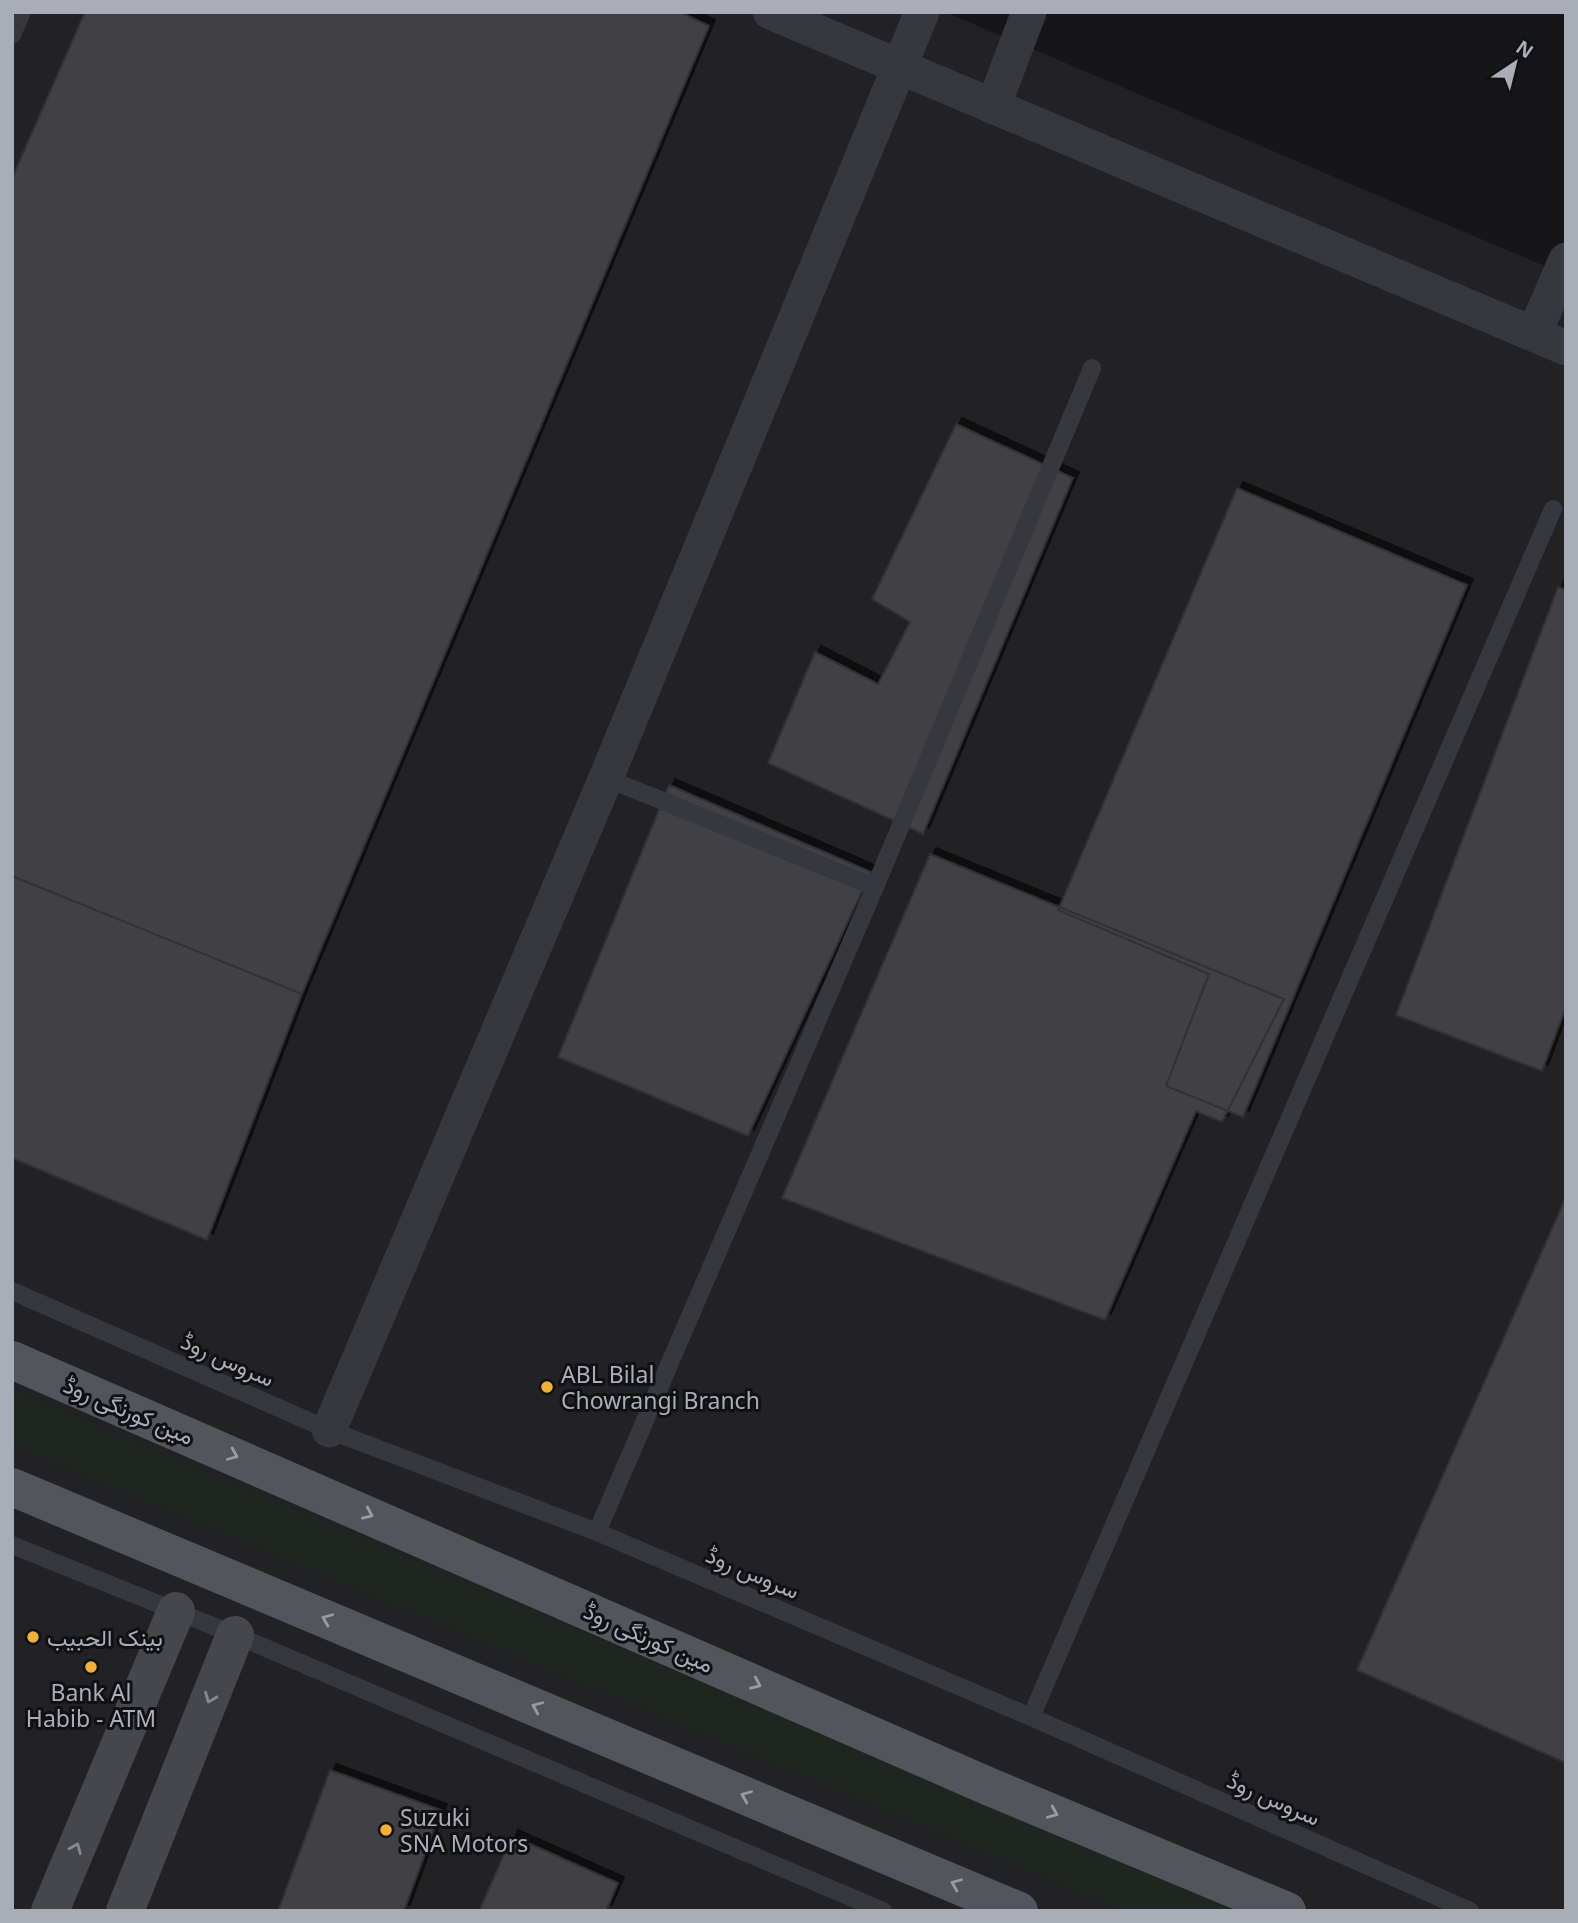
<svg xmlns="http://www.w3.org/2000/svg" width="1578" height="1923" viewBox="0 0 1578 1923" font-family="'Noto Sans',Vazirmatn,sans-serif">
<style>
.built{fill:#222225}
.green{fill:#1e261f}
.building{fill:#404145;stroke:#303034;stroke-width:2;filter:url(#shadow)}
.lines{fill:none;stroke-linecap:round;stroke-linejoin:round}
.lane{stroke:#37383d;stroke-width:18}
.street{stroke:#37383d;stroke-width:35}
.secondary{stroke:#45474d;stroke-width:38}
.primary{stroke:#53555c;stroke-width:38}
.oneway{stroke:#979ba6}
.oneway2{stroke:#858993}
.poi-dot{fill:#f2b134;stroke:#111113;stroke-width:2.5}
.labels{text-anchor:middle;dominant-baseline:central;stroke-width:6;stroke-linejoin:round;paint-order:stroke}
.street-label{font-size:23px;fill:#a8adb8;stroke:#111113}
.poi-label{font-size:23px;fill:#a8adb8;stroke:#111113;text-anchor:start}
</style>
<defs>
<filter id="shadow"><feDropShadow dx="6" dy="-6" stdDeviation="0" flood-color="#0009"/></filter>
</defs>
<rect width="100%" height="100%" fill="#161618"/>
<path class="built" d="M12,12H945L1566,275V1911H12Z"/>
<path class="green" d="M12,1389L1240,1911H1126L12,1445Z"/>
<path class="building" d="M85,12H680L709,26L302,994L12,876V178Z
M956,424L1073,478L923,834L768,763L815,652L878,684L910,622L872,599Z
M1237,488L1467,585L1243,1117L1166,1086L1209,974L1058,910Z
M1558,587L1566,590V1007L1542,1071L1396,1015Z
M669,785L871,872L748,1136L558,1057Z
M930,854L1284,999L1222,1122L1196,1111L1105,1320L782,1198Z
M12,876L302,994L207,1240L12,1158Z
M1566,1197V1763L1357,1670Z
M330,1770L441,1810L404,1911H278Z
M512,1836L618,1883L606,1911H479Z"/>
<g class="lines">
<path class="lane" d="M12,35L22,12
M875,887L1092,368
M12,1291L329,1430L597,1532L1031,1717L1470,1911
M597,1532L875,887L606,778
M12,1545L235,1635L883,1911
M1031,1717L1553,509"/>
<path class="street" d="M770,12L1566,348
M993,107L1029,12
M1534,334L1566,260
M329,1430L606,778L922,12"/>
<path class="secondary" d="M50,1911L176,1611
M125,1911L235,1635"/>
<path class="primary" d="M12,1360L990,1787L1287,1911
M12,1487L1019,1911"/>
</g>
<defs><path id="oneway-chevron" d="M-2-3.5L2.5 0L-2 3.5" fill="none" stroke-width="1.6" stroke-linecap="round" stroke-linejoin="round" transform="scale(1.75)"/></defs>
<g class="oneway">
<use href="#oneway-chevron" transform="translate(233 1455) rotate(23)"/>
<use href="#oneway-chevron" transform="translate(368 1514) rotate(24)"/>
<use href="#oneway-chevron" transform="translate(327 1619) rotate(-157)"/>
<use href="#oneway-chevron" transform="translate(756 1684) rotate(24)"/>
<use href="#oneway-chevron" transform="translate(537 1707) rotate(-157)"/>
<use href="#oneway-chevron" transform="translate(746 1796) rotate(-157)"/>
<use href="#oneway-chevron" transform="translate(1053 1813) rotate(23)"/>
<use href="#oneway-chevron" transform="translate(956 1884) rotate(-157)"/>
</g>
<g class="oneway2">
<use href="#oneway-chevron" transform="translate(210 1698) rotate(112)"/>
<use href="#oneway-chevron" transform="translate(76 1848) rotate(-67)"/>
</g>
<g class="poi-dot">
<circle cx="547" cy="1387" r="7"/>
<circle cx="33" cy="1637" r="7"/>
<circle cx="91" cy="1667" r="7"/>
<circle cx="386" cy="1830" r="7"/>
</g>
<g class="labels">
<g class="street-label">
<text transform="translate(228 1359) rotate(24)">سروس روڈ</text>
<text transform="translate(129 1410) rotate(23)">مین کورنگی روڈ</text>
<text transform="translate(753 1572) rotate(23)">سروس روڈ</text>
<text transform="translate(649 1637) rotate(24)">مین کورنگی روڈ</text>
<text transform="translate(1274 1798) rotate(24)">سروس روڈ</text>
</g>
<g class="poi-label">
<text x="561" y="1374">ABL Bilal<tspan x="561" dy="26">Chowrangi Branch</tspan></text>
<text x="47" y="1637">بينک الحبيب</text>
<text x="91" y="1692" text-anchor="middle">Bank Al<tspan x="91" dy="26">Habib - ATM</tspan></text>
<text x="400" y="1817">Suzuki<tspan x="400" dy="26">SNA Motors</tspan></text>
</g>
</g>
<rect width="1578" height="1923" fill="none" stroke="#a8adb8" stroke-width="28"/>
<g transform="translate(1515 63) rotate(35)" stroke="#111113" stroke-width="5" paint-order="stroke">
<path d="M0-5L12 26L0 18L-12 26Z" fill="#a8adb8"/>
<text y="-10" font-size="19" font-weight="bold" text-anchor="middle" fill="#a8adb8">N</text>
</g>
</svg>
